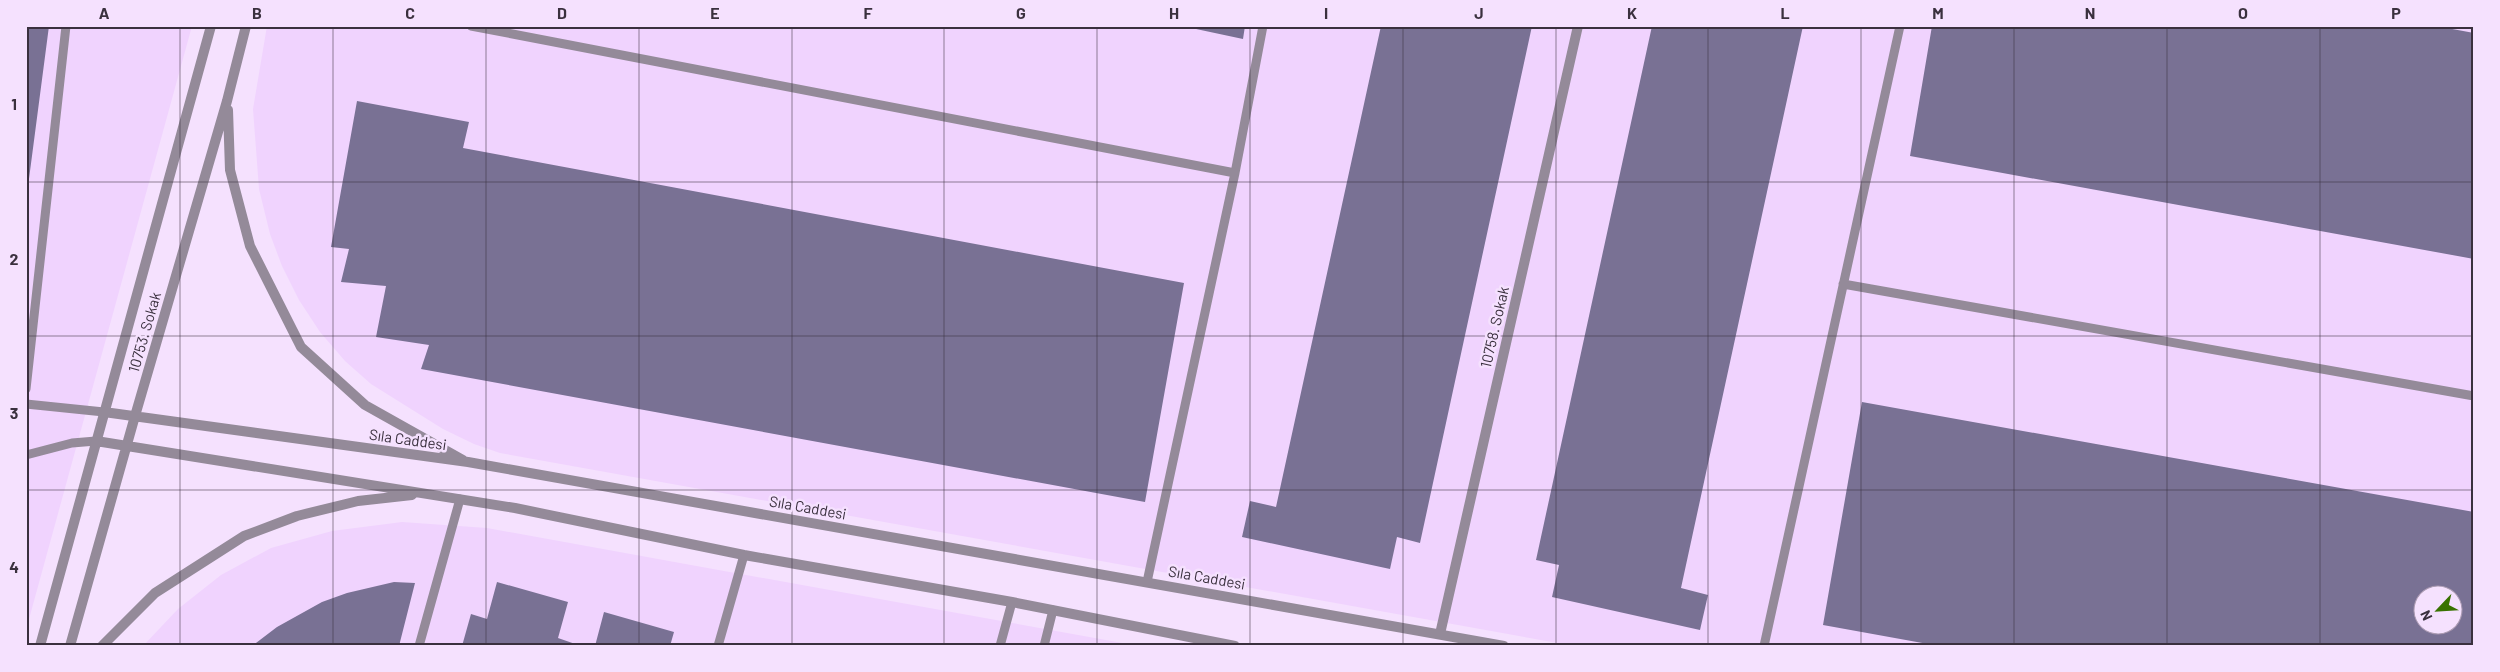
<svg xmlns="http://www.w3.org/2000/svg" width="2500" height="672" viewBox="0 0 2500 672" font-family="Barlow,sans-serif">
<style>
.built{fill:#f0d3fe;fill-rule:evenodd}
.building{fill:#797194;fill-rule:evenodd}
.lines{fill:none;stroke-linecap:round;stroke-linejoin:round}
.service{stroke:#948a99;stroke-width:9}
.minor{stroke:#948a99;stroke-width:10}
.tertiary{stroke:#948a99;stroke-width:10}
.grid{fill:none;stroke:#3a303e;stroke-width:1;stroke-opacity:0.55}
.labels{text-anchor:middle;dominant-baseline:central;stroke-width:5;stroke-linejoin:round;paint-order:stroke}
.street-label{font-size:15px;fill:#3a303e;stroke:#f5e1fe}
.neatline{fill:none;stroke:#3a303e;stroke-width:2}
.grid-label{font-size:16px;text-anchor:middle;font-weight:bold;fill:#3a303e}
</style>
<rect width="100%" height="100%" fill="#f5e1fe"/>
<path class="built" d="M26,26H192L26,630Z
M267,26H2474V646H1574L500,453L474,444L443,429L371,384L345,361L320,332L299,300L282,266L270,234L259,189L253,109ZM2422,594H2452V624H2422Z
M402,522L487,528L1139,646H143L178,609L221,575L271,548L332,531Z"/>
<path class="building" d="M26,26H49L27,194H26Z
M1182,26H1245L1243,39Z
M1381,26H1532L1420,543L1397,537L1390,569L1242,537L1250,501L1276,507Z
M1652,26H1803L1681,588L1708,595L1700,630L1552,597L1559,565L1536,560Z
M1932,26H2436L2474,33V259L1910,156Z
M357,101L469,122L463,148L1184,283L1145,502L421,369L429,345L376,337L386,286L341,282L349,249L331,247Z
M1862,402L2474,512V646H1939L1823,625ZM2422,594H2452V624H2422Z
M394,582L415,583L399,646H252L277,627L322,602L347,593Z
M497,582L568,602L558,638L581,646H462L471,614L487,619Z
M604,612L674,632L670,646H595Z"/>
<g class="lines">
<path class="service" d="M471,26L1235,173
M1843,284L2474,396
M26,389L66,26
M26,404L104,412
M26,455L72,443L96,441
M1147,582L1235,173L1263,26
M419,646L460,499
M718,646L744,555
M1000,646L1012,602
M1044,646L1053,610
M1764,646L1900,26"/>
<path class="minor" d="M1440,634L1578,26"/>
<path class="tertiary" d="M228,110L230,170L250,246L301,347L365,405L463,460
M104,412L468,462L1504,646
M96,441L515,508L744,555L1012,602L1235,646
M40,646L211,26
M70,646L135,416L227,101L246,26
M102,646L155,593L244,536L297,516L358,501L412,495"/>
</g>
<path class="grid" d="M180,26V646M333,26V646M486,26V646M639,26V646M792,26V646M944,26V646M1097,26V646M1250,26V646M1403,26V646M1556,26V646M1708,26V646M1861,26V646M2014,26V646M2167,26V646M2320,26V646M26,182H2474M26,336H2474M26,490H2474"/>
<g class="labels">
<g class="street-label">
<text transform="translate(1494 327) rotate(-77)">10758. Sokak</text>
<text transform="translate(144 332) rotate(-74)">10753. Sokak</text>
<text transform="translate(408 439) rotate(8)">Sıla Caddesi</text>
<text transform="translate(808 507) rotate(10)">Sıla Caddesi</text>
<text transform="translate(1207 577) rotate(10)">Sıla Caddesi</text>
</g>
</g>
<rect width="2500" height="672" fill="none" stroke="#f5e1fe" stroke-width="55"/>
<g transform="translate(2438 610) rotate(245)"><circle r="24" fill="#f5e1fe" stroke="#aa9ab1"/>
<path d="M0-4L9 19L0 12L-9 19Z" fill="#397201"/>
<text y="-8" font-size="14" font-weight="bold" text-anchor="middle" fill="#3a303e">N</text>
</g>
<rect x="28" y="28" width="2444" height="616" class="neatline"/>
<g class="grid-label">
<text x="104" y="19">A</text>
<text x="257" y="19">B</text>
<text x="410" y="19">C</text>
<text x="562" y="19">D</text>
<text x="715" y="19">E</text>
<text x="868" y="19">F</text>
<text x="1021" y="19">G</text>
<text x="1174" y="19">H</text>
<text x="1326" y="19">I</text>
<text x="1479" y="19">J</text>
<text x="1632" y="19">K</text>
<text x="1785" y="19">L</text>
<text x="1938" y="19">M</text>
<text x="2090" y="19">N</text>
<text x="2243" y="19">O</text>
<text x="2396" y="19">P</text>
<text x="14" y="110">1</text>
<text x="14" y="265">2</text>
<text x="14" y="419">3</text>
<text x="14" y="573">4</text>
</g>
</svg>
